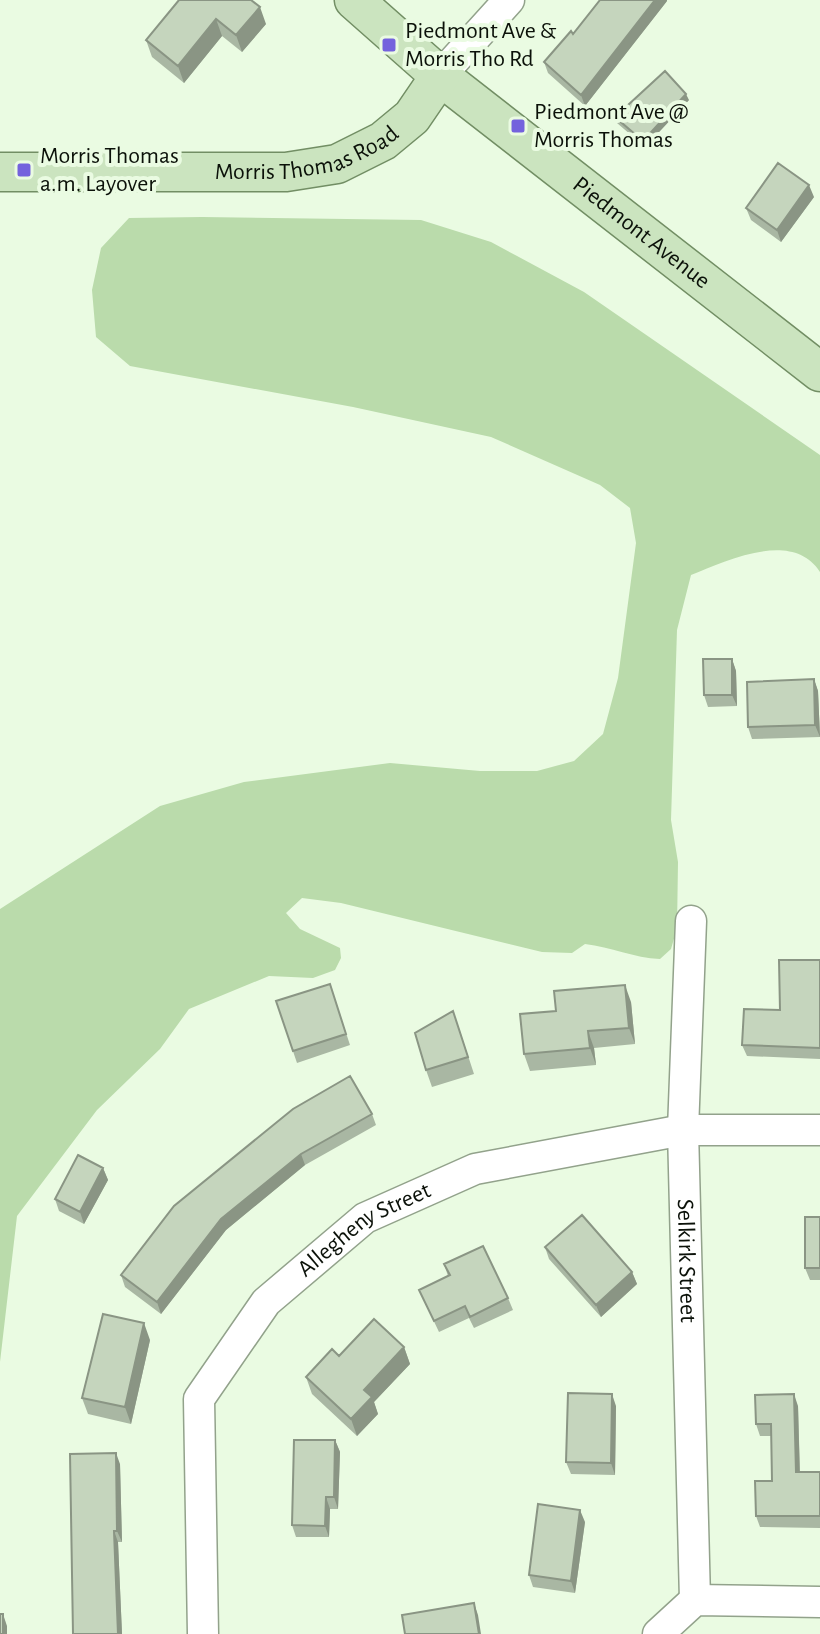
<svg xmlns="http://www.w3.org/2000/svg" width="820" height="1634" viewBox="0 0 820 1634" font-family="'Alegreya Sans',sans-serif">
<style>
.green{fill:#badbab}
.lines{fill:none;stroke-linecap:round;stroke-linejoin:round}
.minor-casing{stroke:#92a28b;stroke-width:33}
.major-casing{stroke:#728e64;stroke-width:41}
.minor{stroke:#fff;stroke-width:30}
.major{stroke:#cbe4bf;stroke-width:38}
.wall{fill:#a9b7a3}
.shaded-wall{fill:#8a9584}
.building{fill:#c5d5bd;stroke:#8a9584;stroke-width:2}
.poi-dot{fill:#7462dd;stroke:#eafbe2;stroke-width:3}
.labels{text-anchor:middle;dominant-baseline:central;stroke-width:8;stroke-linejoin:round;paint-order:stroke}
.poi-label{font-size:24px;fill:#0b1109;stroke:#eafbe2;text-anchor:start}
.street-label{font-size:24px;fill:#0b1109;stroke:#eafbe2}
</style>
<rect width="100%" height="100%" fill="#eafbe2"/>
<path class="green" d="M202,217L421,220L491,242L584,292L820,455V572C792,529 727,561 691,575L677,630L671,820L678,862L677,928L671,949L660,959C634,958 611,947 585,944L572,953L542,952L341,903L302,898L286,913L300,929L340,948L341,958L335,970L313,978L269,976L189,1009L160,1049L97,1110L17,1216L0,1362V909L160,806L244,782L390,763L480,771H537L574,761L603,734L618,678L636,543L630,508L600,485L491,437L353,407L130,366L96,337L92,290L101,248L129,218Z"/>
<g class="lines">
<g class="minor-casing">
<g id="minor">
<path d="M440,76L509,0"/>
<path id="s1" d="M691,921L683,1130L695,1600"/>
<path id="s2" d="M203,1634L199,1399L266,1302L365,1218L475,1169L683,1130H820"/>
<path d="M658,1634L695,1600L820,1602"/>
</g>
</g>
<g class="major-casing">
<g id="major">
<path id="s3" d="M354,0L440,76L820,372"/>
<path id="s4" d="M0,172H286L337,164L383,141L412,117L440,76"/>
</g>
</g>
<use href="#minor" class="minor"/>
<use href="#major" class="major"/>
</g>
<path class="wall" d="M179,0L266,24L242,52L222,36L184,83L152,57L146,40Z
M667,1L585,106L548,73L544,62L573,34Z
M689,100L645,147L617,123L615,117Z
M814,197L781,242L751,220L746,208Z
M732,659L736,671L737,706L708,707L704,695Z
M814,679L818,691L820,737L752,739L748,727Z
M820,960V1059L747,1056L742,1045L780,1010Z
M330,984L350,1045L297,1063L276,1001Z
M631,1002L635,1044L594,1048L596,1065L530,1071L524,1054Z
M459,1028L474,1074L432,1087L426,1070Z
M372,1114L376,1125L305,1165L226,1230L161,1314L125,1287L121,1275L174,1206Z
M103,1168L108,1180L84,1224L59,1211L55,1199Z
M820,1217V1280H810L805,1268Z
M545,1247L632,1272L637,1284L601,1317L549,1259Z
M444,1264L508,1298L513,1310L474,1328L469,1318L439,1332L419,1290L448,1276Z
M150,1340L131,1424L88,1414L82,1398Z
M404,1347L410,1364L374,1402L378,1414L357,1436L312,1394L306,1377L339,1356Z
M616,1406L615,1475L571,1474L566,1462Z
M798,1406L800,1472H820V1528L760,1527L756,1516L772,1481L771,1436H760L756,1424Z
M335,1440L340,1452L338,1509H330L329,1537H296L292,1525Z
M120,1464L122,1542H118L122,1634H73Z
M585,1522L575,1593L533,1587L529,1575Z"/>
<path class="shaded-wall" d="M655,0H667V1L585,106L581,95Z
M260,7L266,24L242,52L236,35Z
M216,19L222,36L184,83L178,66Z
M686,94L689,100L645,147L643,141Z
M809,185L814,197L781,242L777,230Z
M732,659L736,671L737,706L732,695Z
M814,679L818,691L820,737L815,725Z
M625,985L631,1002L635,1044L629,1028Z
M588,1031L594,1048L596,1065L590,1048Z
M301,1154L305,1165L226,1230L161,1314L157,1302L221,1219Z
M103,1168L108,1180L84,1224L80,1212Z
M632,1272L637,1284L601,1317L596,1305Z
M144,1323L150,1340L131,1424L125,1407Z
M404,1347L410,1364L374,1402L378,1414L357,1436L351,1419L364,1390Z
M612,1394L616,1406L615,1475L611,1463Z
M794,1394L798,1406L800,1483L796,1472Z
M335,1440L340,1452L338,1509L334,1497Z
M116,1453L120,1464L122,1542L117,1531Z
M326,1497L330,1509L329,1537L325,1526Z
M580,1510L585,1522L575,1593L571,1581Z
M114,1531L118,1542L122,1634H118Z
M474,1603L478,1615L481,1634H479Z
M3,1614L7,1626V1634H3Z"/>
<path class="building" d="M179,0H251L260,7L236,35L216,19L178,66L146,40Z
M600,0H655L581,95L544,62L571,31L573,34Z
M665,71L686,94L643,141L615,117Z
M778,163L809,185L777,230L746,208Z
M703,659H732V695H704Z
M814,679L815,725L748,727L747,682Z
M779,960H820V1048L742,1045L744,1009L780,1010Z
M330,984L346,1034L293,1051L276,1001Z
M625,985L629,1028L588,1031L590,1048L524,1054L520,1014L556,1011L554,991Z
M453,1011L468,1057L426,1070L415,1033Z
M350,1076L372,1114L301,1154L221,1219L157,1302L121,1275L174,1206L293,1109Z
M78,1155L103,1168L80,1212L55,1199Z
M582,1215L632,1272L596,1305L545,1247Z
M805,1217H820V1268H805Z
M483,1246L508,1298L470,1317L465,1306L434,1321L419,1290L450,1275L444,1264Z
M103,1314L144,1323L125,1407L82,1398Z
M374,1319L404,1347L364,1390L372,1397L351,1419L306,1377L332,1349L339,1356Z
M568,1393L612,1394L611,1463L566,1462Z
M794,1394L796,1472H820V1516H756L755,1481H772L771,1424H756L755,1395Z
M294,1440H335L334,1497H326L325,1526L292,1525Z
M116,1453L117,1531H114L118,1634H73L70,1454Z
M538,1504L580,1510L571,1581L529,1575Z
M474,1603L479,1634H405L402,1615Z
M0,1614H3V1634H0Z"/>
<g class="poi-dot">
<rect x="381" y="37" width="16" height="16" rx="4"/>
<rect x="510" y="118" width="16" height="16" rx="4"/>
<rect x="16" y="162" width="16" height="16" rx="4"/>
</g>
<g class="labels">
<g class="poi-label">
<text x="405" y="31">Piedmont Ave &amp;<tspan x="405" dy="28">Morris Tho Rd</tspan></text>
<text x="534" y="112">Piedmont Ave @<tspan x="534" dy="28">Morris Thomas</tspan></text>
<text x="40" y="156">Morris Thomas<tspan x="40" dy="28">a.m. Layover</tspan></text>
</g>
<g class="street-label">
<text stroke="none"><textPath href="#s4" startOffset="310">Morris Thomas Road</textPath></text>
<text stroke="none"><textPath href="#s3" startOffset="370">Piedmont Avenue</textPath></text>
<text stroke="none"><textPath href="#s2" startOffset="476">Allegheny Street</textPath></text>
<text stroke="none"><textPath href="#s1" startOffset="340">Selkirk Street</textPath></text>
</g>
</g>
</svg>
